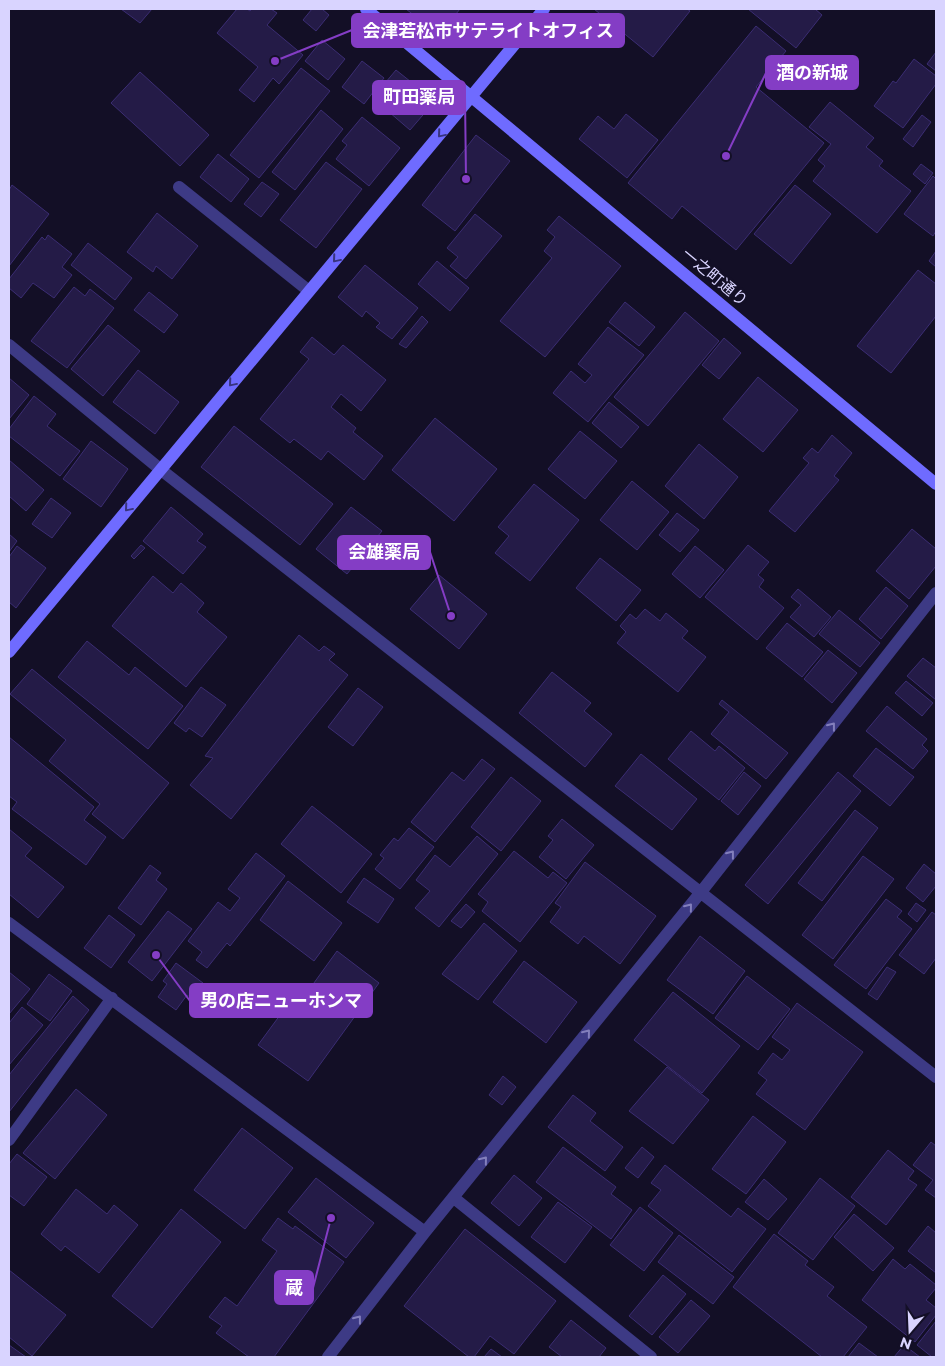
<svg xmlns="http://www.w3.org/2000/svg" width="945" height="1366" viewBox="0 0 945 1366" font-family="Montserrat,'Noto Sans JP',sans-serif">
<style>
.building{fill:#241b47;stroke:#3b2d73}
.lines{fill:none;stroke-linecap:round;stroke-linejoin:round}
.street{stroke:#3d3a85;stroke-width:12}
.secondary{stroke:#6f6bff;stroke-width:12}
.oneway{stroke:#38347d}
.oneway2{stroke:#837fbc}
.labels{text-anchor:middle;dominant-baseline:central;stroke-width:5;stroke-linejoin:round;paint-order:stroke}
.street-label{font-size:16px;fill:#d9d4ff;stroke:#130f26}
.leader{fill:none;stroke:#843dc5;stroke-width:2}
.callout-dot{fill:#843dc5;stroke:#130f26;stroke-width:2}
.callout{fill:#843dc5;stroke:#843dc5;stroke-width:2}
.callout-label{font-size:18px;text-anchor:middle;font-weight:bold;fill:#fff}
</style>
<rect width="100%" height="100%" fill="#130f26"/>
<path class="building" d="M121,9H152L140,23Z
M237,9H247L250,11L252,9H271L277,13L267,25L303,55L279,84L273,78L254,102L239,90L258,67L217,33Z
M312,9H322L329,15L316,31L303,20Z
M406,9H460L439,35Z
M594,9H687L690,11L653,57Z
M748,9H815L822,15L796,48Z
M756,26L786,51L756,87L824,143L736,250L682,206L672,219L628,183Z
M322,40L345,59L328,80L305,61Z
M936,52V71L927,64Z
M914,59L936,76V84L903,128L874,106L893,81L896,83Z
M362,61L384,78L364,104L342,87Z
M301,68L330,91L259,178L230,155Z
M396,70L435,101L410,130L382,106L390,97L380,89Z
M140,72L209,135L180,166L111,103Z
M830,102L874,138L866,147L883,161L879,166L911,191L877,233L813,181L825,166L818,160L831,144L809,127Z
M321,110L343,129L295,190L272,172Z
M626,114L658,140L627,178L579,139L598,116L614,129Z
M922,115L931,122L913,147L903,139Z
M362,117L400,148L369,186L336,159L347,145L342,141Z
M476,135L510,161L455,231L422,205Z
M218,154L249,179L231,202L200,177Z
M326,162L362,189L316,248L280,220Z
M921,164L933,173L925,184L913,174Z
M933,176L936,179V231L933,236L904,214Z
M262,182L279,194L261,217L244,204Z
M12,185L49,214L9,266V190Z
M795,185L831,214L791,264L754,234Z
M157,213L198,246L172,279L156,266L153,272L127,252Z
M475,214L502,236L466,279L450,266L458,257L447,248Z
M559,216L621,266L545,357L500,321L552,258L544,251L555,237L547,230Z
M48,235L72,254L62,267L72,275L54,298L33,283L21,298L9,288V279L42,237L45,240Z
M88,243L132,278L115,300L71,265Z
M936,251V267L929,261Z
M437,261L469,288L450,311L418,284Z
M365,265L418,308L392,339L376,327L380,323L366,311L362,317L338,297Z
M918,270L936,284V316L891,373L857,346Z
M74,287L85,296L90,289L114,308L67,368L31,341Z
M149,292L178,315L164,333L134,310Z
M625,302L655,327L639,346L609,322Z
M685,312L719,341L648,426L614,397Z
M422,316L428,322L406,348L399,344Z
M108,325L140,351L103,396L71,369Z
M608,327L644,355L588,422L553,393L571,371L585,383L592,375L578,364Z
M312,337L334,355L343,345L386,380L361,411L341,394L331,407L356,428L353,432L383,456L364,480L328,451L321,460L294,439L290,443L260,419L309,359L300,352Z
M724,338L741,353L719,379L702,365Z
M138,370L179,402L155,434L113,402Z
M758,377L798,410L763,452L723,419Z
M9,378L29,395L9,419Z
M34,396L56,414L47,426L80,451L60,476L9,436V429Z
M609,402L639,427L621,448L592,423Z
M435,418L497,469L454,521L392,470Z
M234,426L333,504L300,545L201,467Z
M580,431L617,461L585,499L548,469Z
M832,435L852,453L834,476L839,480L795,532L769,511L809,463L803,458L812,448L818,453Z
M91,441L128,469L101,507L63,479Z
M699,444L738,477L704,519L665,486Z
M9,460L44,490L26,511L9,496Z
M632,481L669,512L637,550L600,520Z
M534,484L579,520L530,581L495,553L509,536L498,527Z
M51,498L71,513L52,538L32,524Z
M171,507L203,534L197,541L206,547L183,574L143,541Z
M351,507L382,531L347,574L316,549Z
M677,513L699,530L680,552L659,535Z
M912,529L936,549V566L909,599L876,571Z
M9,534L17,541L9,552Z
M141,545L145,548L134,559L131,556Z
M748,545L769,562L758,575L764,580L759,587L784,608L757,640L705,597Z
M17,546L46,568L16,608L9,602V557Z
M695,546L724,570L700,598L672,574Z
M600,558L641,590L616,621L576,588Z
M439,575L487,614L459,649L410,609Z
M153,576L173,593L181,583L204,603L197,612L227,637L186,687L112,626Z
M886,587L908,606L881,639L859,619Z
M798,589L831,617L814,637L790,617L801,605L791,597Z
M645,609L660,621L666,613L688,631L682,638L706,657L678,692L617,643L626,632L620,626L630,614L636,619Z
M839,610L880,643L860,667L819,634Z
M787,623L823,652L802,677L766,648Z
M299,635L319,651L324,646L335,654L329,660L348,675L231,819L190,785L213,758L205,756Z
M87,641L129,675L135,667L183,706L148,749L58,677Z
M828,650L857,673L832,703L804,679Z
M923,658L936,668V700L907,676Z
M32,669L169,783L123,839L92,814L100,804L49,761L66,740L10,694Z
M552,672L591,703L584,711L612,734L585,767L519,713Z
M906,681L933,703L922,716L895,693Z
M201,687L226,705L202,737L189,728L186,732L174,723Z
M358,688L383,707L353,746L328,727Z
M722,700L788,753L766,779L711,734L729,712L719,704Z
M887,706L927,739L922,745L928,751L913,769L866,731Z
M691,731L715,751L719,746L745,768L719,800L668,759Z
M9,737L94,807L84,820L106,837L86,865L12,809L17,802L9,796Z
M876,748L914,777L890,806L853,776Z
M641,754L697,799L672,830L615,786Z
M482,759L495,769L435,842L411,822L452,772L464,781Z
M744,772L761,786L738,815L721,801Z
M838,772L861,791L768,904L745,885Z
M511,777L541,801L501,851L471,827Z
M312,806L372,854L341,893L281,844Z
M855,810L878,828L822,901L798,883Z
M562,819L594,845L566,879L539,857L553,840L548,836Z
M409,828L434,847L400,889L375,869L384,858L380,855L394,838L398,841Z
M9,829L32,848L25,856L64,887L38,918L9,894Z
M477,836L498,854L439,927L415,908L430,891L416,880L435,855L450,867Z
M514,851L548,878L553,872L567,883L520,942L482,911L488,902L478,894Z
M256,853L285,876L230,946L227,943L207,968L196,960L202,952L188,941L218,902L230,911L240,898L228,889Z
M863,856L894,879L833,959L802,935Z
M585,862L656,916L620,964L584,936L578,944L550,922L561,907L555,903Z
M924,864L936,874V886L923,902L906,888Z
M150,865L161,873L156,880L167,889L141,925L118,908Z
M364,878L394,899L378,923L347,902Z
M288,881L342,923L314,961L260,920Z
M886,899L902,911L897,917L912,929L866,989L834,965Z
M916,903L926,910L917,922L908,914Z
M466,904L475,912L461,928L451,921Z
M168,911L192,929L152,981L128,962Z
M932,912L936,915V958L924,974L899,955Z
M109,915L135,935L111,968L84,948Z
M484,923L517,951L478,1000L442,974Z
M700,936L745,971L713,1014L667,980Z
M337,951L379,983L308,1081L258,1045L286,1007L293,1012Z
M524,961L577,1002L546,1043L493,1002Z
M176,963L203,983L191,998L187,995L176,1010L158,997L167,984L163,981Z
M887,967L896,972L877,1000L868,994Z
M9,972L30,989L9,1014Z
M49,974L72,991L50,1021L27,1004Z
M747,976L790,1009L758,1050L715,1018Z
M673,992L740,1046L702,1093L634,1040Z
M73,996L89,1010L9,1112V1075Z
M797,1003L863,1052L805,1130L756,1094L767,1080L758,1073L773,1053L782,1060L790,1050L772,1037Z
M22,1007L43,1025L9,1065V1023Z
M667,1067L709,1100L673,1144L629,1111Z
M503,1076L516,1087L502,1105L489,1095Z
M76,1089L107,1115L55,1179L23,1153Z
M573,1095L596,1113L590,1121L623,1147L605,1171L548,1127Z
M753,1116L786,1142L746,1194L712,1169Z
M242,1128L293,1168L245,1229L194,1190Z
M931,1142L936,1146V1198L925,1190L933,1180L913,1165Z
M563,1147L616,1187L611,1194L632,1210L611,1239L536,1182Z
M642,1147L654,1157L638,1178L625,1168Z
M888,1150L914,1171L908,1179L917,1185L886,1225L851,1197Z
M17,1154L47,1177L24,1206L9,1195V1164Z
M665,1165L731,1217L738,1208L766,1229L732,1272L648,1206L661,1190L651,1183Z
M514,1175L542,1198L519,1226L491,1203Z
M316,1178L374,1223L346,1258L288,1212Z
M820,1178L855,1206L813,1260L778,1233Z
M764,1179L787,1199L768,1220L745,1202Z
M76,1189L107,1214L114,1205L138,1225L99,1273L65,1246L61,1251L41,1234Z
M558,1202L592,1227L565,1263L531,1237Z
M640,1207L673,1233L644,1271L610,1245Z
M181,1209L221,1242L152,1328L112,1296Z
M854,1214L894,1248L873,1271L834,1237Z
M278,1218L293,1229L295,1226L344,1262L274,1357H249L216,1333L222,1326L209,1317L225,1297L237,1306L277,1251L262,1240Z
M928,1226L936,1233V1273L908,1251Z
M465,1229L556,1301L514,1354L490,1336L474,1357H469L404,1306Z
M774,1234L808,1261L805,1265L834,1287L827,1296L867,1327L843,1357H822L733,1287Z
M679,1235L734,1277L713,1304L658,1262Z
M893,1259L905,1269L910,1264L936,1285V1288L926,1300L936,1308V1315L915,1342L862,1300Z
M9,1270L66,1315L32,1356L9,1337Z
M663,1275L686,1294L652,1335L629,1316Z
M691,1300L710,1316L678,1353L659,1337Z
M571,1320L606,1348L599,1357H562L549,1347Z
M936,1321V1357H932L917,1345Z
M859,1343L878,1357H848Z
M9,1345L26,1357H9Z
M904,1345L920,1357H894Z
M491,1349L502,1357H484Z"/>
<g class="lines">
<path class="street" d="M179,187L309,291
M9,345L160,469L936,1077
M9,923L425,1232
M9,1140L112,998
M454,1198L651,1357
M328,1357L425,1232L701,892L936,593"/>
<path class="secondary" d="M366,9L936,484
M9,652L544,9"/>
</g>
<defs><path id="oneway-chevron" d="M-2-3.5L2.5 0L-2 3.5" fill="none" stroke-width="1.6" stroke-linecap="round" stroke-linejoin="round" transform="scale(1.25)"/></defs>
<g class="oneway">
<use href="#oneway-chevron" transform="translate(441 134) rotate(130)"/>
<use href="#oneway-chevron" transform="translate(336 259) rotate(130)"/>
<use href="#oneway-chevron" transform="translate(232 383) rotate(130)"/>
<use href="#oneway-chevron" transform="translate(128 508) rotate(130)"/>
</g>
<g class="oneway2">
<use href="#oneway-chevron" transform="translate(832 726) rotate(-52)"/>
<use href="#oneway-chevron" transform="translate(731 854) rotate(-52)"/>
<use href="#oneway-chevron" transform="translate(689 907) rotate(-51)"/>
<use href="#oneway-chevron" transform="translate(587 1033) rotate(-51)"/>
<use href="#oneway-chevron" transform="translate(484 1160) rotate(-51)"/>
<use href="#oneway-chevron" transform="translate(358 1319) rotate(-52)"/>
</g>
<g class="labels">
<g class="street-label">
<text transform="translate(715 277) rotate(40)">一之町通り</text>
</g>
</g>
<path class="leader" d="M275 61L352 30M726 156L766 73M466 179L465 97M451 616L430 552M156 955L190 1001M331 1218L313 1288"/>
<g class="callout-dot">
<circle cx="275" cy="61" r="5"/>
<circle cx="726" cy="156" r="5"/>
<circle cx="466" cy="179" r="5"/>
<circle cx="451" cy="616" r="5"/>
<circle cx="156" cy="955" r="5"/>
<circle cx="331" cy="1218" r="5"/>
</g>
<g class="callout">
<rect x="352" y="14" width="272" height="33" rx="5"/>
<rect x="766" y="56" width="92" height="33" rx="5"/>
<rect x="373" y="81" width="92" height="33" rx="5"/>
<rect x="338" y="536" width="92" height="33" rx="5"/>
<rect x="190" y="984" width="182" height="33" rx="5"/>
<rect x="275" y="1271" width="38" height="33" rx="5"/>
</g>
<g class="callout-label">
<text x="488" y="37">会津若松市サテライトオフィス</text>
<text x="812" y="79">酒の新城</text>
<text x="419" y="103">町田薬局</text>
<text x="384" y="558">会雄薬局</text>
<text x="281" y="1007">男の店ニューホンマ</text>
<text x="294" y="1294">蔵</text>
</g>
<rect width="945" height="1366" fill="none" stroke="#d9d4ff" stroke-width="20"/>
<g transform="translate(910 1331) rotate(199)" stroke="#130f26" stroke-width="4" paint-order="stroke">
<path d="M0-4L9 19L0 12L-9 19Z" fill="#d9d4ff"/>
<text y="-8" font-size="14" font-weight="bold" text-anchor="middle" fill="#d9d4ff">N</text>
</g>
</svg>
